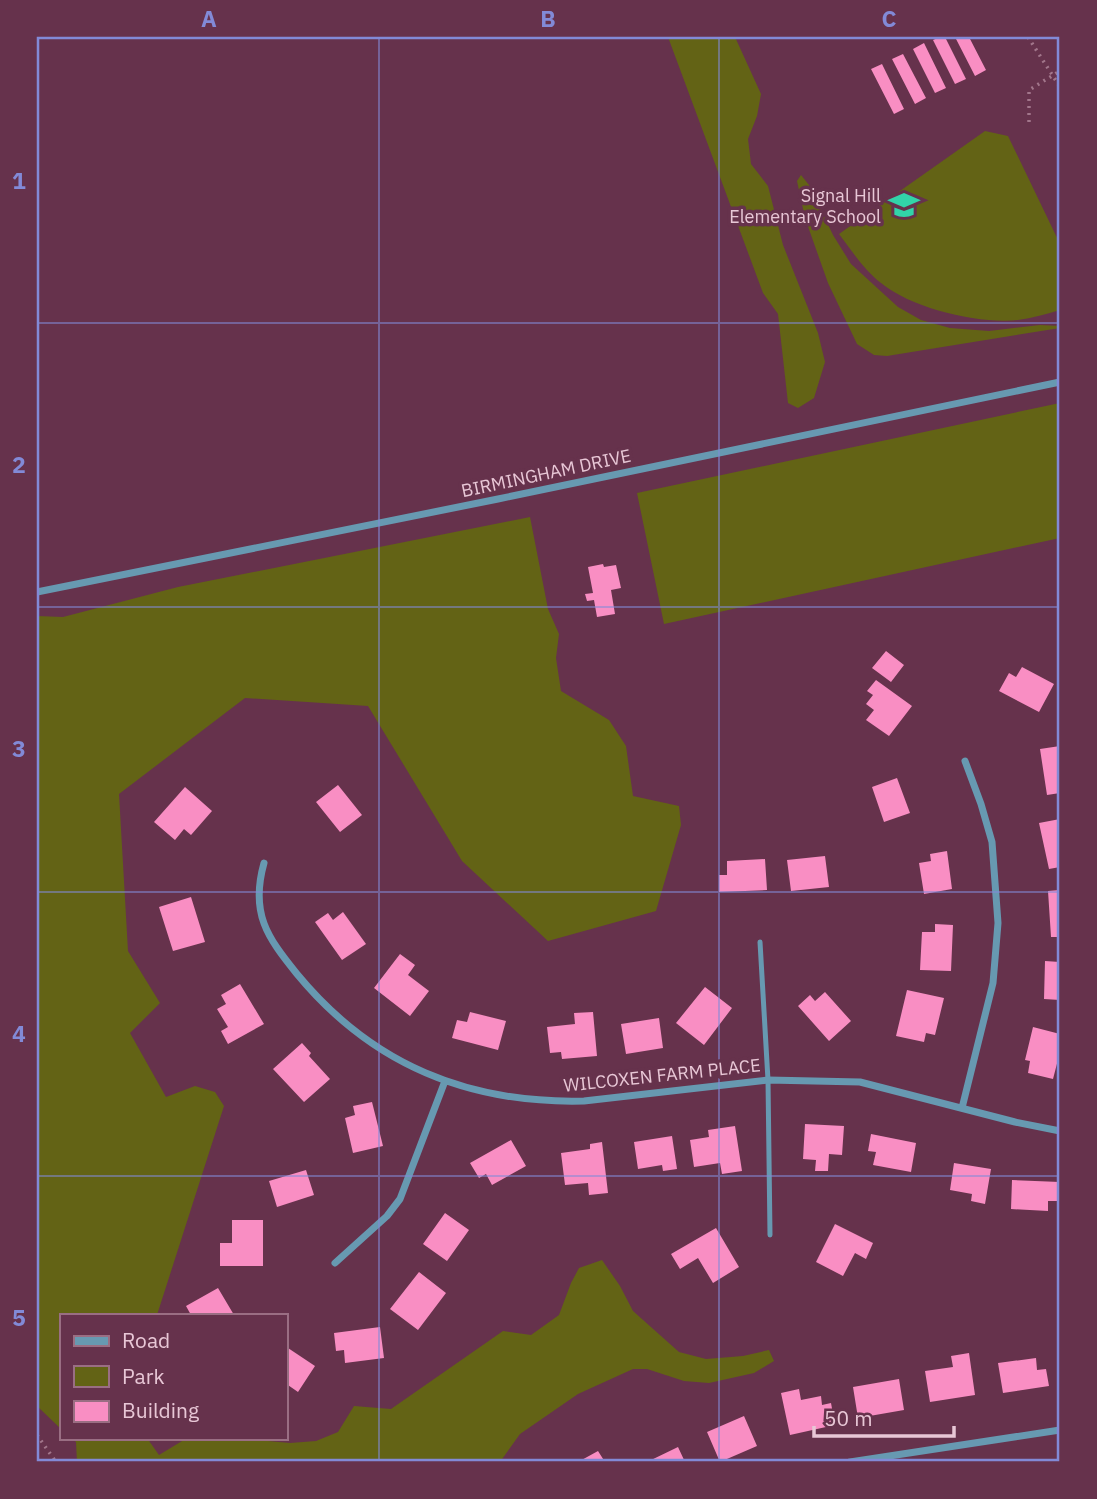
<svg xmlns="http://www.w3.org/2000/svg" width="1097" height="1499" viewBox="0 0 1097 1499" font-family="'IBM Plex Sans',sans-serif">
<style>
.green{fill:#636315}
.building{fill:#f98ec3}
.lines{fill:none;stroke-linecap:round;stroke-linejoin:round}
.path{stroke:#a2768b;stroke-width:3.5;stroke-dasharray:2 5;stroke-linecap:butt}
.lane{stroke:#6799b1;stroke-width:5}
.street{stroke:#6799b1;stroke-width:7}
.grid{fill:none;stroke:#828ad7;stroke-width:2;stroke-opacity:0.55}
.labels{text-anchor:middle;dominant-baseline:central;stroke-width:7;stroke-linejoin:round;paint-order:stroke}
.poi-label{font-size:18px;fill:#e8c7d6;stroke:#66324c;text-anchor:end}
.street-label{font-size:18px;fill:#e8c7d6;stroke:#66324c}
.neatline{fill:none;stroke:#828ad7;stroke-width:2.5}
.grid-label{font-size:23px;text-anchor:middle;font-weight:bold;fill:#828ad7}
</style>
<rect width="100%" height="100%" fill="#66324c"/>
<path class="green" d="M668,37H735L761,94L757,116L748,139L751,164L768,186L783,245L818,333L825,362L814,398L798,408L788,403L778,314L763,293Z
M985,131L1008,136L1060,244V310C1047,314 1032,318 1018,320C978,324 913,309 881,283C864,270 852,251 839,234Z
M801,175L809,185L833,235L851,264L898,307L921,320L950,328L989,331L1040,325L1060,326V328L887,356L874,355L857,344L828,283L805,218L797,181Z
M1060,403V538L664,624L637,493Z
M530,517L548,609L559,634L556,658L561,691L609,720L626,746L633,796L679,806L681,825L656,911L548,941L462,861L368,706L245,698L119,794L128,951L160,1003L130,1033L166,1097L195,1086L215,1092L224,1106L157,1315H61V1429L37,1406V616L63,617L178,587Z
M602,1260L620,1286L633,1311L679,1352L706,1359L743,1356L769,1350L774,1361L754,1373L709,1383L684,1381L647,1369H633L578,1394L520,1434L500,1462H77L76,1442L71,1438H147L159,1455L187,1438H234L290,1443L316,1441L338,1432L354,1406L391,1409L503,1331L531,1335L559,1315L571,1283L579,1268Z"/>
<path class="building" d="M940,37H945L966,79L955,84L933,40Z
M955,37H969L986,70L975,76Z
M924,43L946,88L935,93L913,49Z
M903,54L926,98L915,104L892,59Z
M882,64L904,109L894,114L871,69Z
M603,564L604,567L616,565L621,588L611,590L615,614L597,617L594,600L587,601L585,594L593,593L588,567Z
M886,651L904,665L891,682L872,668Z
M1022,667L1054,684L1039,712L999,691L1009,673L1016,677Z
M876,680L912,706L889,736L866,720L874,710L866,704L873,695L867,691Z
M1060,746V793L1047,795L1040,749Z
M897,778L910,813L884,822L872,787Z
M338,785L362,815L340,832L316,802Z
M185,787L212,811L191,835L184,829L175,840L154,822Z
M1060,819V867L1049,869L1039,823Z
M947,851L952,889L924,894L919,863L931,861L930,854Z
M825,856L829,887L791,891L787,860Z
M765,859L767,890L719,892V875H727V861Z
M1060,890V937H1051L1048,891Z
M191,897L205,942L173,951L159,907Z
M343,912L366,944L342,960L315,922L328,913L333,920Z
M935,924L953,925L951,971L920,970L922,932H935Z
M400,954L415,965L408,975L429,991L410,1016L374,988Z
M1045,961L1060,962V1000L1044,999Z
M240,984L264,1024L228,1044L221,1031L228,1027L217,1009L226,1004L221,995Z
M705,987L732,1008L704,1045L676,1023Z
M907,990L944,998L935,1035L926,1033L924,1042L896,1036Z
M825,992L851,1021L829,1041L798,1006L810,995L815,1001Z
M470,1012L506,1021L498,1050L452,1038L457,1020L467,1022Z
M593,1012L597,1056L562,1059L561,1052L550,1053L547,1027L575,1024L574,1013Z
M659,1018L663,1048L626,1054L621,1024Z
M1033,1027L1060,1034V1052L1053,1079L1028,1073L1030,1061L1025,1060Z
M302,1043L311,1053L309,1056L330,1079L304,1102L273,1069Z
M372,1102L383,1146L353,1153L345,1118L355,1115L353,1106Z
M805,1124L844,1126L842,1155L829,1154L828,1171H815L816,1160L803,1159Z
M735,1126L742,1171L722,1174L720,1163L694,1167L690,1140L709,1137L708,1130Z
M871,1134L916,1143L911,1172L873,1165L876,1152L868,1151Z
M672,1136L677,1169L663,1171L662,1165L638,1169L634,1142Z
M511,1140L526,1166L492,1185L486,1174L479,1178L470,1163Z
M602,1142L608,1193L589,1195L588,1183L565,1185L561,1153L590,1149V1144Z
M954,1163L991,1169L985,1204L971,1201L972,1194L950,1190Z
M306,1170L314,1195L277,1207L269,1181Z
M1012,1180L1060,1182L1059,1201H1048V1211L1011,1209Z
M445,1213L469,1230L447,1261L423,1244Z
M232,1220H263V1266H220V1243H232Z
M835,1224L873,1243L866,1259L855,1253L843,1276L816,1262Z
M716,1228L739,1267L713,1283L698,1258L680,1269L671,1254Z
M419,1272L446,1293L418,1330L390,1309Z
M218,1288L234,1315H191L186,1306Z
M380,1327L384,1358L345,1363L344,1350L336,1351L334,1333Z
M285,1346L315,1366L298,1392L285,1383Z
M969,1353L975,1395L930,1402L925,1371L953,1367L951,1356Z
M1036,1358L1037,1370L1046,1369L1049,1386L1003,1393L998,1363Z
M899,1379L904,1410L858,1418L853,1387Z
M799,1389L801,1400L821,1396L822,1405L831,1403L835,1425L790,1435L781,1393Z
M744,1416L757,1446L720,1462L707,1432Z
M678,1447L685,1462H647Z
M598,1451L605,1462H578Z"/>
<g class="lines">
<path class="path" d="M1028,37L1060,87
M1029,122V90L1060,71
M37,1435L56,1462"/>
<path class="lane" d="M760,942L768,1080L770,1235"/>
<path class="street" d="M37,592L498,499L1060,382
M264,863C250,913 267,937 297,974C372,1065 468,1104 584,1101L768,1080L860,1082L1015,1122L1060,1131
M962,1108L993,983L998,923L992,842L981,804L965,761
M335,1263L387,1216L400,1199L445,1081
M850,1462L1060,1430"/>
</g>
<path class="grid" d="M379,37V1462M719,37V1462M37,323H1060M37,607H1060M37,892H1060M37,1176H1060"/>
<defs>
<g id="school-bare" transform="scale(2.415)"><path d="M0-5L7-2L0 1L-7-2ZM-4 1L0 2.5L4 1V4Q0 6-4 4Z" fill="#32d4a9" stroke="#66324c" stroke-width="2.5" paint-order="stroke"/></g>
</defs>
<g fill-rule="evenodd">
<use href="#school-bare" x="904" y="205"/>
</g>
<g class="labels">
<g class="poi-label">
<text x="881" y="195">Signal Hill<tspan x="881" dy="21">Elementary School</tspan></text>
</g>
<g class="street-label">
<text transform="translate(546 473) rotate(-12)">BIRMINGHAM DRIVE</text>
<text transform="translate(662 1075) rotate(-6)">WILCOXEN FARM PLACE</text>
</g>
</g>
<rect width="1097" height="1499" fill="none" stroke="#66324c" stroke-width="77"/>
<rect x="60" y="1314" width="228" height="126" fill="#66324c" stroke="#9a6e83" stroke-width="2"/>
<rect x="74" y="1336" width="35" height="10" fill="#6799b1" stroke="#9a6e83" stroke-width="2"/>
<text x="122" y="1348" font-size="21" fill="#e8c7d6">Road</text>
<rect x="74" y="1366" width="35" height="21" fill="#636315" stroke="#9a6e83" stroke-width="2"/>
<text x="122" y="1384" font-size="21" fill="#e8c7d6">Park</text>
<rect x="74" y="1401" width="35" height="21" fill="#f98ec3" stroke="#9a6e83" stroke-width="2"/>
<text x="122" y="1418" font-size="21" fill="#e8c7d6">Building</text>
<path d="M814 1426v10h140v-10" fill="none" stroke="#e8c7d6" stroke-width="3.5"/>
<text x="824" y="1426" font-size="21" fill="#e8c7d6" stroke="#66324c" stroke-width="5" paint-order="stroke">50 m</text>
<rect x="38" y="38" width="1020" height="1422" class="neatline"/>
<g class="grid-label">
<text x="209" y="27">A</text>
<text x="548" y="27">B</text>
<text x="889" y="27">C</text>
<text x="19" y="189">1</text>
<text x="19" y="473">2</text>
<text x="19" y="757">3</text>
<text x="19" y="1042">4</text>
<text x="19" y="1326">5</text>
</g>
</svg>
